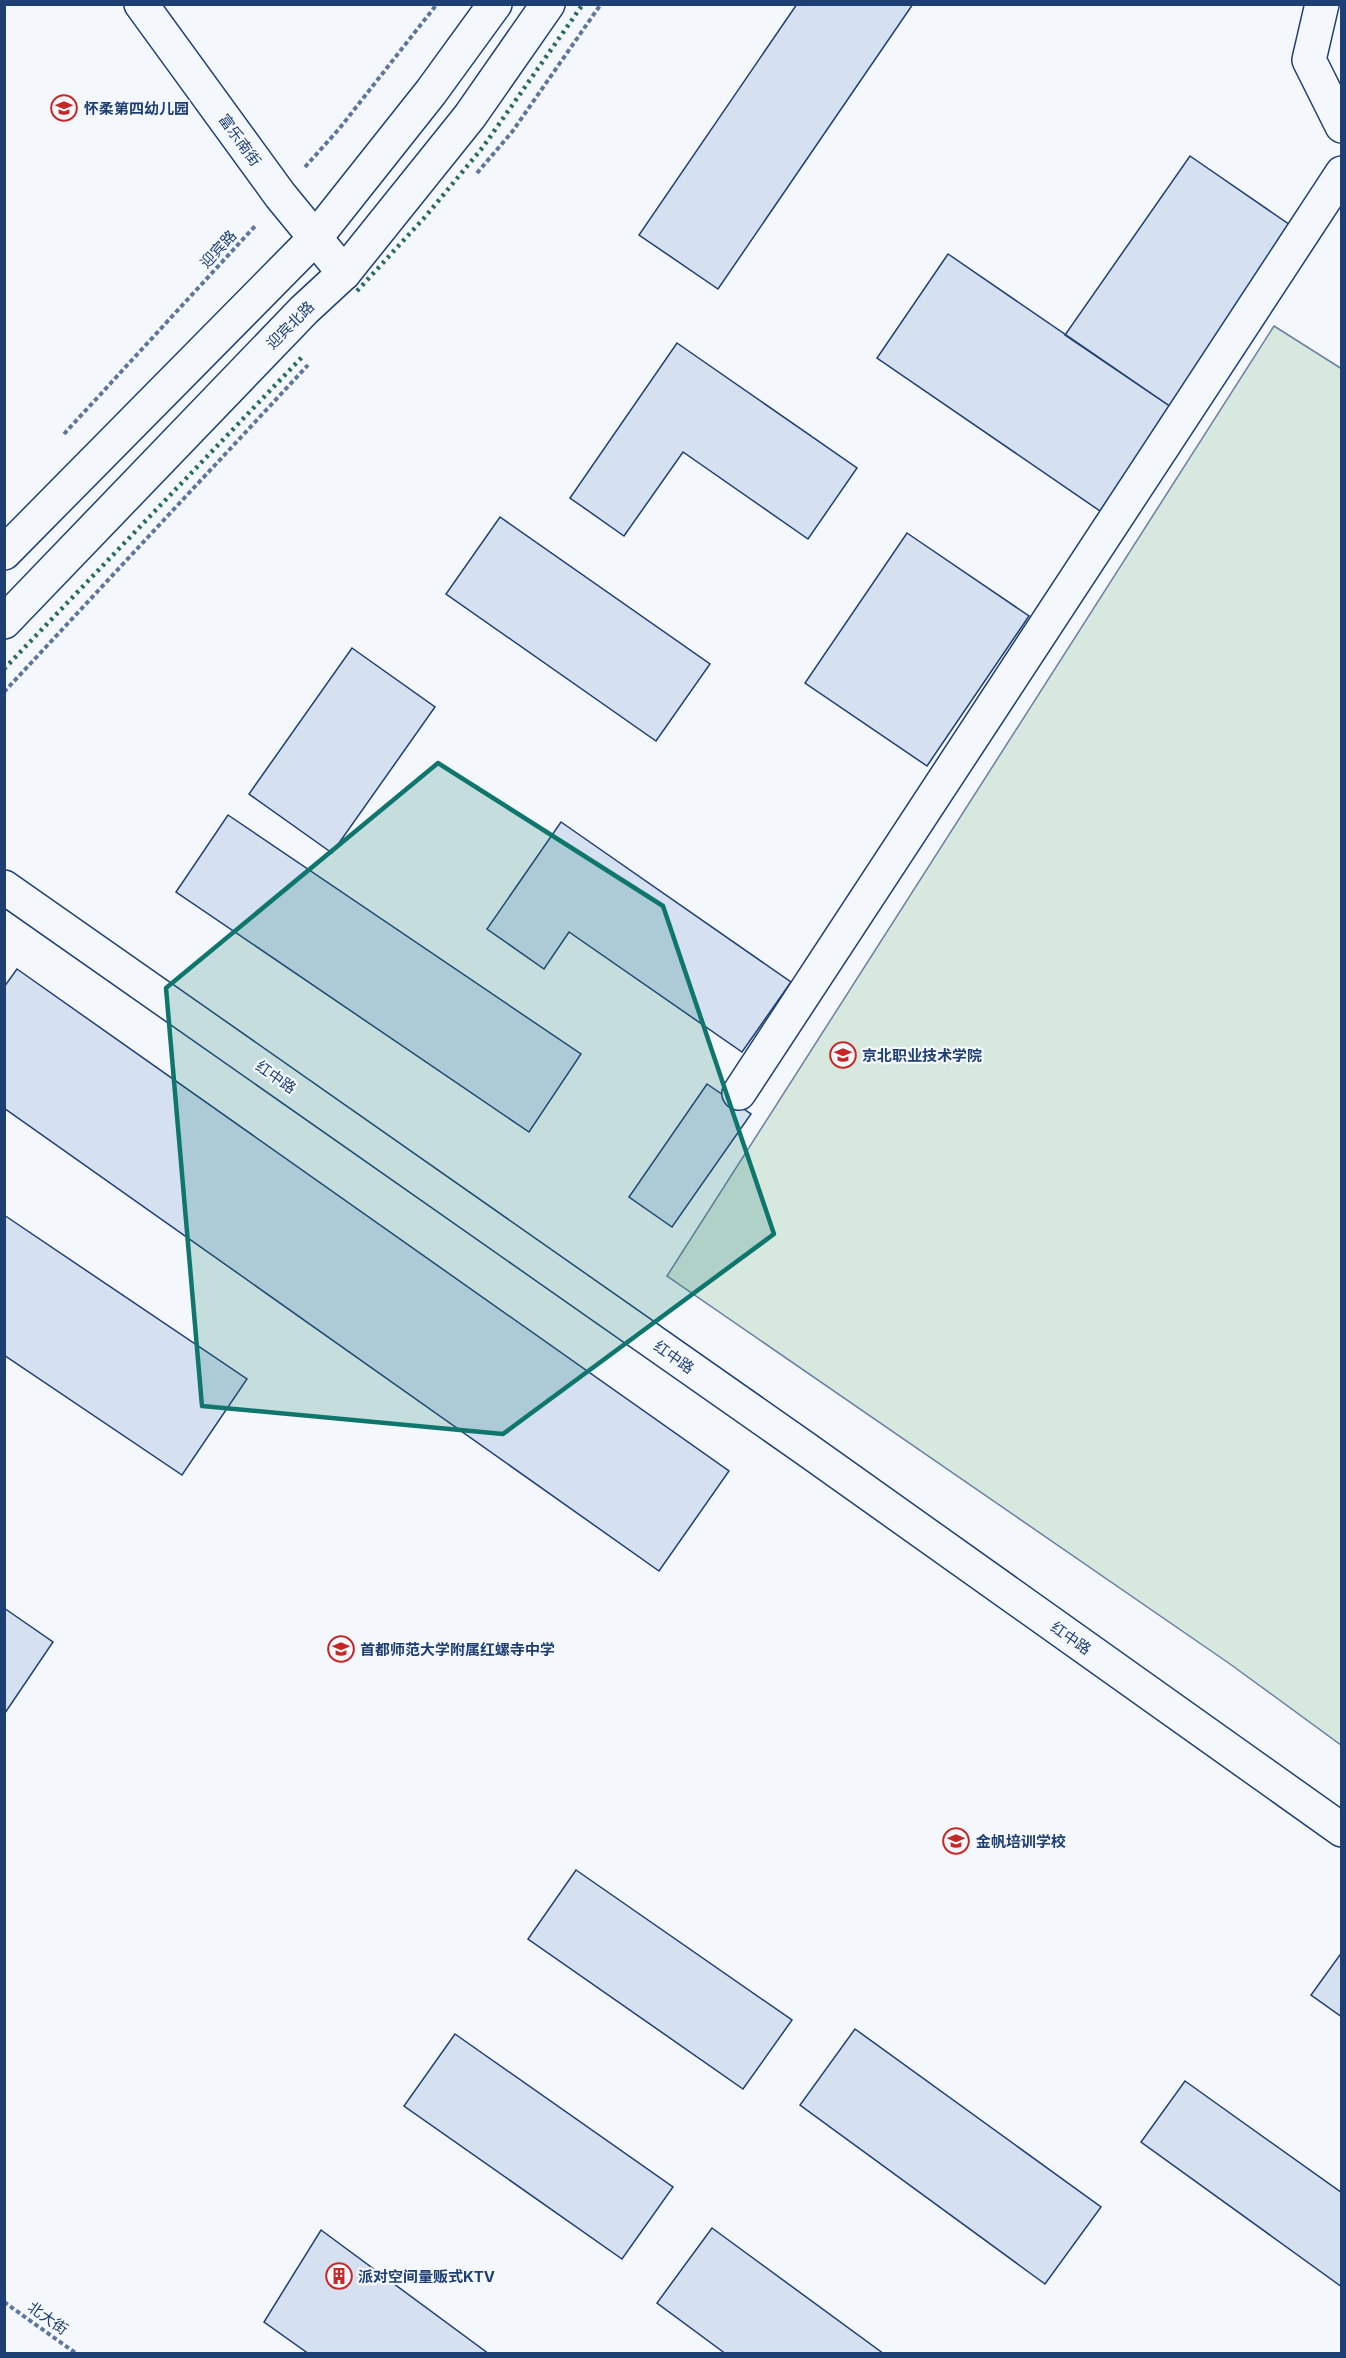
<svg xmlns="http://www.w3.org/2000/svg" width="1346" height="2358" viewBox="0 0 1346 2358" font-family="Inter,'Noto Sans SC',sans-serif">
<style>
.green{fill:#d7e8df;stroke:#687fa3;stroke-width:1.5}
.building{fill:#d5e0f0;stroke:#1d3f73;stroke-width:1.5}
.lines{fill:none;stroke-linecap:round;stroke-linejoin:round}
.minor-casing{stroke:#1d3f73;stroke-width:36}
.major-casing{stroke:#1d3f73;stroke-width:36}
.path{stroke:#5e769c;stroke-width:4;stroke-dasharray:4.5 3;stroke-linecap:butt}
.minor{stroke:#f4f7fb;stroke-width:33}
.major{stroke:#f4f7fb;stroke-width:33}
.hedge{stroke:#2c6c60;stroke-width:4.5;stroke-dasharray:3 4.5;stroke-linecap:butt}
.marked{fill:#0f766e;fill-opacity:0.2;stroke:#0f766e;stroke-width:4.5;stroke-linejoin:round}
.labels{text-anchor:middle;dominant-baseline:central;stroke-width:4.5;stroke-linejoin:round;paint-order:stroke}
.poi-label{font-size:15px;font-weight:bold;fill:#1d3f73;stroke:#f4f7fb;text-anchor:start}
.street-label{font-size:15px;fill:#1d3f73;stroke:#f4f7fb}
</style>
<rect width="100%" height="100%" fill="#f4f7fb"/>
<path class="green" d="M1274,326L1342,369L1341,1745L1230,1664L667,1276Z"/>
<path class="building" d="M797,4H913L718,289L639,235Z
M1190,156L1293,227L1171,407L1065,335Z
M948,254L1171,407L1100,511L877,358Z
M677,343L857,468L808,539L683,452L624,536L570,498Z
M500,517L710,664L656,741L446,594Z
M907,533L1029,616L927,766L805,683Z
M352,648L435,707L332,853L249,794Z
M228,815L581,1054L529,1132L176,892Z
M561,822L791,982L742,1052L569,932L544,969L487,929Z
M17,969L729,1471L659,1571L4,1108V987Z
M707,1084L751,1114L672,1227L629,1197Z
M4,1215L247,1379L182,1475L4,1355Z
M4,1608L53,1642L5,1713H4Z
M576,1870L792,2020L743,2089L528,1939Z
M1342,1952V2017L1311,1995Z
M855,2029L1101,2207L1045,2284L800,2105Z
M455,2034L673,2187L622,2259L404,2106Z
M1185,2081L1342,2193V2287L1141,2142Z
M712,2228L884,2354H726L657,2303Z
M321,2230L489,2354H309L264,2322Z"/>
<g class="lines">
<g class="minor-casing">
<path id="minor" d="M141,4L280,195L344,273
M1322,4L1309,60L1342,126
M4,887L806,1449L1342,1830
M739,1093L1342,173"/>
</g>
<g class="major-casing">
<path id="major" d="M4,553L316,237L431,92L495,4
M4,622L304,310L344,273L470,116L548,4"/>
</g>
<path class="path" d="M305,167L339,129L437,4
M477,173L512,132L601,4
M64,434L256,225
M4,692L308,365
M4,2302L77,2354"/>
<use href="#minor" class="minor"/>
<use href="#major" class="major"/>
<path class="hedge" d="M357,291L425,217L483,147L583,4
M4,669L304,355
M50,2353V2354"/>
</g>
<path class="marked" d="M438,763L663,906L774,1234L503,1434L202,1406L166,988Z"/>
<defs>
<g id="school-ring" transform="scale(1.35)"><circle r="9.5" fill="#f4f7fb" stroke="#c62828" stroke-width="1.5"/><path d="M0-5L7-2L0 1L-7-2ZM-4 1L0 2.5L4 1V4Q0 6-4 4Z" fill="#c62828"/></g>
<g id="university-ring" transform="scale(1.35)"><circle r="9.5" fill="#f4f7fb" stroke="#c62828" stroke-width="1.5"/><path d="M0-5L7-2L0 1L-7-2ZM-4 1L0 2.5L4 1V4Q0 6-4 4Z" fill="#c62828"/></g>
<g id="building-ring" transform="scale(1.35)"><circle r="9.5" fill="#f4f7fb" stroke="#c62828" stroke-width="1.5"/><path d="M-4-6H4V6H1V3H-1V6H-4ZM-2.5-4.3h1.7v1.8h-1.7ZM.8-4.3h1.7v1.8H.8ZM-2.5-1h1.7V.8h-1.7ZM.8-1h1.7V.8H.8Z" fill="#c62828"/></g>
</defs>
<g fill-rule="evenodd">
<use href="#school-ring" x="64" y="108"/>
<use href="#university-ring" x="843" y="1055"/>
<use href="#school-ring" x="341" y="1649"/>
<use href="#school-ring" x="956" y="1841"/>
<use href="#building-ring" x="339" y="2276"/>
</g>
<g class="labels">
<g class="poi-label">
<text x="84" y="108">怀柔第四幼儿园</text>
<text x="862" y="1055">京北职业技术学院</text>
<text x="360" y="1649">首都师范大学附属红螺寺中学</text>
<text x="976" y="1841">金帆培训学校</text>
<text x="358" y="2276">派对空间量贩式KTV</text>
</g>
<g class="street-label">
<text transform="translate(240 140) rotate(54)">富乐南街</text>
<text transform="translate(218 249) rotate(-47)">迎宾路</text>
<text transform="translate(290 325) rotate(-45)">迎宾北路</text>
<text transform="translate(276 1077) rotate(35)">红中路</text>
<text transform="translate(674 1357) rotate(35)">红中路</text>
<text transform="translate(1071 1638) rotate(35)">红中路</text>
<text transform="translate(48 2318) rotate(35)">北大街</text>
</g>
</g>
<rect width="1346" height="2358" fill="none" stroke="#1d3f73" stroke-width="12"/>
</svg>
